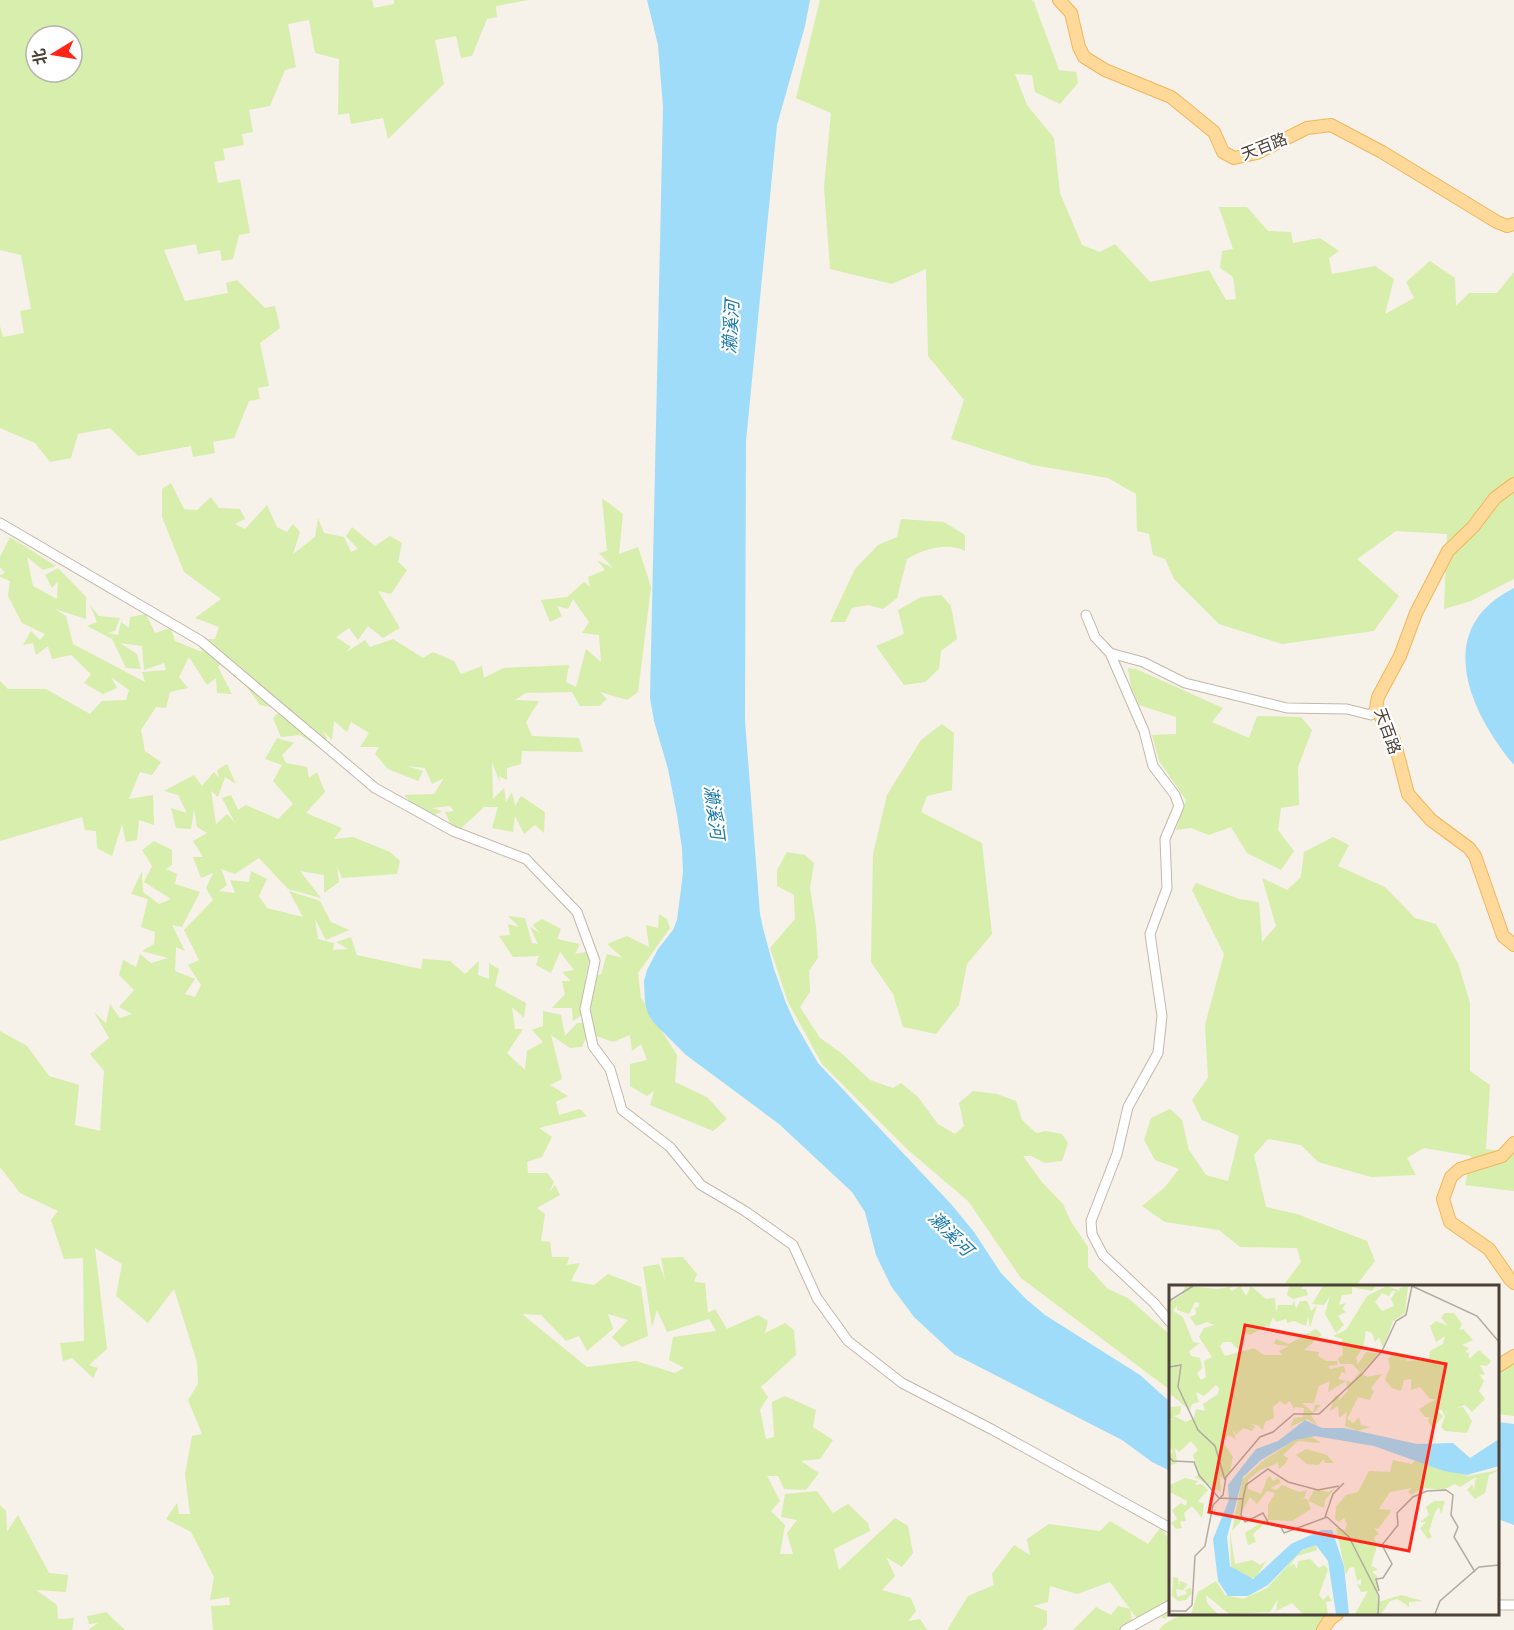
<svg xmlns="http://www.w3.org/2000/svg" width="1514" height="1630" viewBox="0 0 1514 1630" font-family="'Noto Sans','Noto Sans SC',sans-serif">
<style>
.green{fill:#d7eead;fill-rule:evenodd}
.water{fill:#9fdcf9}
.lines{fill:none;stroke-linecap:round;stroke-linejoin:round}
.minor-casing{stroke:#c3b8aa;stroke-width:11}
.major-casing{stroke:#f1b75b;stroke-width:14}
.minor{stroke:#fff;stroke-width:9}
.major{stroke:#ffd999;stroke-width:12}
.labels{text-anchor:middle;dominant-baseline:central;stroke-width:4.5;stroke-linejoin:round;paint-order:stroke}
.street-label{font-size:16px;fill:#4b4136;stroke:#fff}
.water-label{font-size:18px;font-style:italic;fill:#1f7ba9;stroke:#fff}
.inset-road{fill:none;stroke:#b2aba1;stroke-width:1.5}
.view{fill:#ff2617;fill-opacity:0.15;stroke:#ff2617;stroke-width:3}
.inset-edge{fill:none;stroke:#4b4136;stroke-width:3}
</style>
<rect width="100%" height="100%" fill="#f6f1e9"/>
<path class="green" d="M0,0H372L374,8L394,4V0H528L496,6L497,17L487,19L472,56L461,58L456,36L435,40L444,84L388,139L383,118L351,124L349,113L338,115L339,59L315,53L309,20L288,24L296,67L285,70L270,106L249,110L253,132L242,134L244,145L223,149L225,160L214,162L218,183L240,179L250,233L239,235L233,259L222,261L220,250L198,254L196,244L164,250L185,301L228,293L226,283L237,280L265,308L275,306L280,328L260,343L269,386L258,388L260,399L249,401L234,438L213,442L215,453L193,457L191,446L138,456L110,428L78,434L71,458L50,462L35,443L0,428V326L3,337L24,333L20,311L31,309L21,255L0,250ZM36,36H72V72H36Z
M820,0H1031L1034,2L1059,70L1076,72L1078,83L1060,104L1035,92L1032,75L1015,74L1027,105L1054,138L1060,193L1082,245L1100,252L1115,244L1150,282L1209,270L1226,300L1236,299L1233,277L1220,268L1222,251L1233,249L1219,207H1247L1268,231L1291,232L1293,243L1320,238L1339,251L1329,258L1332,274L1375,266L1394,279L1385,314L1414,298L1406,282L1430,261L1455,278L1456,306L1469,293H1497L1514,272V579L1471,601L1444,609L1447,534L1396,531L1357,559L1399,596L1374,631L1282,644L1219,624L1174,579L1165,559L1153,555L1149,534L1137,531L1136,494L1108,478L1033,465L951,439L964,400L928,356L926,269L892,284L830,269L824,187L831,113L796,98Z
M171,483L184,509L197,510L211,497L219,508L240,509L245,519L235,524L245,529L267,505L277,527L287,532L293,524L300,532L293,554L315,537L318,518L324,533L344,537L351,552L358,549L346,536L352,527L375,546L390,536L402,543L398,562L407,570L391,594L378,591L400,628L383,638L368,626L358,640L349,628L336,637L351,647L345,653L365,640L370,647L393,639L423,658L433,652L454,661L461,674L482,666L484,678L503,668L569,665L566,682L576,687L586,649L601,662L599,635L582,633L589,622L573,599L568,609L557,606L562,616L550,622L541,600L567,597L584,582L590,587L588,577L605,570L597,560L613,568L599,553L607,551L602,498L623,514L619,554L638,547L651,587L638,692L627,700L600,692L607,699L599,706H580L572,692L526,693L515,700L539,701L526,722L532,736L579,738L583,752L522,751L521,764L507,768V780L499,776L500,783L492,762L493,799L504,788L506,802L512,792L515,806L521,796L545,812L544,833L535,825L524,834L515,816L513,832L492,828L498,807H484L455,834L445,812L454,811L450,806L432,808L442,811L427,820L404,795L434,794L444,778L432,784L425,768L407,766L423,771L418,781L388,769L375,754L379,747H360L369,733L351,722L347,732L334,721L332,740L322,730L327,738L322,749L300,735L281,737L273,718L282,709L260,705L226,658L218,667L232,694L217,693L216,678L207,685L189,657L179,677L188,688L170,692L166,708L156,707L141,730L145,751L161,762L152,775L140,772L129,799L153,795L154,825L139,820L137,840L126,842L122,824L112,856L97,848L96,831L85,830L82,817L0,841V681L8,689H46L90,714L102,701L126,700L129,690L111,677L117,688L103,694L84,683L91,674L71,655L52,659L48,646L36,655L33,643L23,645L31,631L40,640L45,634L22,623L8,596L10,581L0,577V575L5,573L0,567V557L10,537L56,566L43,570L27,557L33,586L57,599L58,581L52,588L45,575L58,568L86,597V619L55,609L66,616L73,644L145,682L142,672L166,670L164,663L144,670L142,646L120,643L137,654L141,669L126,668L112,639L87,626L97,622L90,605L99,616L120,618L115,631L107,633L118,635L121,622L129,628L130,617L146,614L155,633L171,628L175,641L202,652L197,639H215L219,627L195,618L221,599L184,572L162,517V489Z
M901,519L944,522L965,535V551C947,542 924,549 907,559L897,598L883,609L868,605L852,608L845,622H830L855,569L878,545L897,537Z
M941,595L951,606L957,639L941,651L939,669L925,682L904,685L876,646L904,634L898,610L921,597Z
M1128,668L1136,669L1223,708L1212,722L1249,738L1257,716L1301,717L1312,730L1298,767L1299,805L1281,808L1278,830L1294,851L1281,870L1247,853L1231,827L1209,835L1191,828L1176,830L1186,800L1159,761L1152,735L1176,734V717L1139,705L1131,687Z
M942,724L954,733L952,790L927,796L921,812L982,843L992,934L967,964L959,1005L936,1034L903,1027L893,994L871,962L873,854L887,795L921,740Z
M277,738L294,743L282,755L286,763L307,767L309,778L317,772L325,792L306,813L342,828L334,839L353,837L390,852L400,861L397,874L342,878L337,866L339,882L324,893V875L300,871L321,898L288,889L259,858L235,874L221,869L227,885L219,891L235,893L230,880L249,882L251,871L267,879L259,896L267,908L303,917L289,891L320,901L331,922L349,930L326,940L315,919L318,939L334,943L333,950L348,949L336,942L351,937L357,955L421,969L423,959L450,961L465,974L479,961L478,975L489,979V963L499,969L495,986L526,1003L524,1018L512,1007L515,1029H523L507,1053L525,1070L527,1051L543,1042L532,1030L543,1026V1011L561,1015L565,1036L577,1023L595,1022L585,1021V1013L573,1021L572,1008H552L565,994L562,981H571L562,972L574,970L560,952L551,973L536,965L539,956L513,957L499,936L510,935L508,924L519,927L508,916L525,918L532,943L538,944L530,927L540,933L533,925L542,919L561,929L557,939L580,944L575,954L591,951L585,980L601,974L607,954L623,958L607,944L627,936L649,947L646,925L658,928L659,914L667,919L670,928L638,973L641,998L677,1055L675,1082L707,1097L727,1119L713,1131L650,1105L654,1091L647,1096L630,1086V1064L647,1060L641,1044L632,1051L630,1035L613,1042L588,1033L582,1047L570,1048L551,1035L562,1079L550,1085L568,1096L556,1102L559,1115L580,1109L587,1116L539,1128L552,1137L542,1157L527,1162L528,1173H547L554,1182L549,1192L555,1185L560,1195L537,1208L545,1214L541,1241L550,1242L552,1257H569L567,1265L580,1263L571,1281L594,1285L608,1274L641,1287L648,1336L622,1347L612,1337L628,1320L608,1314L613,1329L587,1351L579,1336L566,1341L541,1315L522,1314L587,1367L636,1361L675,1373L684,1368L669,1360L673,1337L716,1331L709,1319L667,1332L657,1310L652,1327L643,1267L659,1264L665,1280L661,1258L683,1257L697,1274L694,1282L705,1283L708,1313L715,1309L727,1329L758,1315L768,1321L765,1333L785,1323L794,1330L796,1355L761,1387L768,1397L760,1410L766,1439L774,1437L772,1402L785,1396L816,1410L813,1427L833,1440L820,1459L801,1461L819,1473L806,1490L784,1489L778,1476H767L780,1501L771,1511L785,1525L780,1554H793L787,1533L797,1520L781,1517L785,1494L817,1491L833,1513L848,1504L868,1523L870,1531L834,1549L839,1570L895,1518L908,1526L913,1553L902,1567L886,1557L895,1576L882,1590L911,1598L916,1611L908,1621L920,1619L927,1630H213L211,1606L230,1605L229,1597L210,1600L214,1577L191,1532L166,1519L177,1503L179,1514H190L185,1474L192,1436L202,1434L188,1400L198,1384L197,1362L174,1289L148,1323L116,1296L122,1264L95,1248L107,1349L89,1365L98,1368L93,1378L72,1358L63,1361L60,1343L84,1341L83,1258L64,1259L51,1220L58,1211L20,1193L0,1167V1031L27,1046L49,1076L79,1085L75,1125L100,1131L104,1071L90,1054L109,1038L94,1012L106,1023L110,1004L120,1018L132,1014L119,1007L134,990L119,975L123,960L136,967L140,954L151,963L168,958L142,951L154,944L155,932L141,927L148,899L131,894L142,871L143,892L159,904L171,899L144,882L152,866L142,850L154,841L172,850V865L166,869L177,874L175,884L200,892L182,927L172,925L185,951L176,947L175,971L195,979L185,994L195,997L201,985L188,965L199,960L184,930L213,900L206,888L213,873L201,878L193,857H203L193,841L207,833L197,827L194,809L191,829L176,828L171,808L187,813L178,795L164,791L194,775L202,786L214,772L219,778L217,770L227,764L236,784L225,777L218,797L211,791L216,824L227,814L235,823L222,798L231,795L238,810L246,805L278,819L293,804L273,781L282,765L265,759Z
M1333,837L1349,845L1338,866L1385,887L1415,918L1436,924L1458,963L1470,1003V1071L1490,1085L1486,1149L1514,1153V1191L1465,1185L1471,1156L1424,1148L1407,1158L1416,1175L1371,1177L1318,1162L1301,1145L1268,1139L1254,1155L1266,1207L1297,1214L1367,1241L1375,1261L1356,1286H1283L1301,1262L1297,1248L1240,1247L1219,1230L1165,1222L1142,1206L1165,1187L1179,1169L1155,1160L1144,1140L1151,1118L1170,1109L1182,1120L1189,1150L1206,1175L1228,1181L1239,1136L1202,1120L1192,1100L1208,1078L1205,1025L1224,954L1192,890L1196,883L1239,899L1259,902L1262,942L1276,926L1262,878L1287,890L1301,877L1304,852Z
M787,852L805,855L814,863L810,888L816,926L818,958L809,971L810,992L800,1007L820,1038L840,1052L870,1080L893,1088L901,1083L918,1097L938,1124L955,1134L964,1126L959,1103L973,1091L997,1094L1016,1101L1022,1120L1036,1133L1046,1131L1062,1134L1068,1143L1062,1161L1045,1163L1031,1156H1023L1041,1181L1063,1204L1070,1220L1088,1247V1267L1108,1289L1128,1298L1170,1335V1390L1021,1278L968,1201L908,1150L822,1064L788,1002L770,948L795,919L794,895L777,886V870Z
M1514,1362V1416L1498,1414V1374Z
M0,1505L6,1511L7,1532L18,1515L49,1573L68,1575L66,1592L36,1590L57,1605L58,1619L74,1618L72,1630H0Z
M1110,1521L1148,1544L1161,1527L1170,1541L1171,1614L1165,1619L1150,1611L1141,1624L1130,1609L1133,1625L1127,1630H1073L1096,1607L1111,1615L1118,1606L1130,1609L1110,1582L1077,1594L1050,1586L1048,1602L1033,1606L1047,1611V1625L1042,1630H947L968,1596L994,1585L992,1574L1014,1545L1030,1555L1027,1539L1049,1524L1100,1531Z
M106,1612L125,1630H88L98,1623L89,1624L87,1616Z
M1182,1614H1326L1329,1618L1319,1630H1159L1163,1625Z"/>
<path class="water" d="M647,0H810L805,26L777,125L746,441L745,721L760,914L763,928L774,969L786,1003L795,1023L818,1063L951,1204L974,1232L1001,1273L1026,1299L1045,1315L1140,1375L1170,1402V1471L1152,1462L1122,1440L954,1354L914,1317L891,1286L876,1255L865,1212L852,1192L779,1124L686,1055L654,1023L648,1014L645,1003L644,981L647,970L658,949L673,930L677,920L683,873L682,848L677,815L668,769L654,721L650,698L663,107L658,45Z
M1514,588V765C1469,711 1432,629 1514,588Z
M1498,1422L1514,1424V1525L1498,1519Z"/>
<g class="lines">
<g class="minor-casing">
<path id="minor" d="M0,523L201,641L375,788L453,831L526,859L577,912L595,961L585,1009L593,1046L610,1069L622,1110L670,1147L701,1185L745,1211L793,1245L817,1298L848,1341L902,1383L993,1430L1170,1528
M1086,615L1095,637L1110,653L1143,662L1185,683L1287,708L1347,709L1371,715L1376,708
M1110,653L1144,731L1153,766L1175,795L1179,806L1165,839L1167,888L1150,934L1162,1016L1158,1053L1128,1107L1117,1154L1091,1221L1092,1234L1103,1255L1154,1303L1170,1322
M1498,1605H1514
M1125,1630L1170,1605"/>
</g>
<g class="major-casing">
<path id="major" d="M1059,0L1071,13L1079,47L1084,57L1105,70L1171,97L1214,132L1223,152L1234,158L1257,153L1307,128L1331,125L1382,152L1497,222L1507,226L1514,224
M1514,484L1495,498L1473,527L1448,551L1416,613L1400,656L1378,697L1376,708L1394,740L1408,794L1431,820L1469,848L1475,856L1503,936L1514,945
M1514,1143L1502,1156L1460,1169L1451,1177L1443,1199L1450,1222L1489,1249L1509,1278L1514,1283
M1498,1366L1514,1356
M1323,1630L1330,1619L1337,1614"/>
</g>
<use href="#minor" class="minor"/>
<use href="#major" class="major"/>
</g>
<g class="labels">
<g class="street-label">
<text transform="translate(1264 146) rotate(-21)">天百路</text>
<text transform="translate(1388 731) rotate(70)">天百路</text>
</g>
<g class="water-label">
<text transform="translate(730 327) rotate(-87)">濑溪河</text>
<text transform="translate(715 812) rotate(82)">濑溪河</text>
<text transform="translate(951 1233) rotate(45)">濑溪河</text>
</g>
</g>
<g transform="translate(1169 1285)">
<rect width="330" height="330" fill="#f6f1e9"/>
<path d="M16,1L49,4L64,1L60,4L63,6L71,1L77,11L82,1L97,14L106,13L107,27L109,20H123L125,16L127,24L131,16H138L142,26L148,20L141,43L139,31L137,41L125,36L118,38L117,34L107,37L104,32L100,43L98,40L81,50L76,48L74,60L68,64L62,57H54L51,61L56,71L85,63L95,70H113L110,66L120,61L108,60L105,58L107,54L120,59L147,44L153,50L135,65L150,67L149,71L157,76H169L168,80L159,81L161,84L175,81L177,89L173,87L169,94L182,97L191,87L183,79H171L169,73L174,70L173,54L164,51L177,45L198,11L218,1L231,6L230,3L239,1L236,28L224,36L214,63L210,52L206,57L203,48L197,46L194,62L187,73L189,79L197,67L210,68L192,88L198,92L213,89L202,103L205,106L201,115L189,112L178,134L184,138L190,132L192,140L201,142L189,146L176,141L178,127L170,133L169,121L161,126L165,112L169,110L170,115L179,106L177,96L159,107L161,96L150,101L145,118H133L144,127L146,120H152L142,130L148,140L138,134L121,142L125,133L134,132L135,123L126,122L125,125L121,116L116,120L111,116L104,122L105,133L96,137L94,145L88,140L81,139L86,141L83,146L74,143L67,150L64,145L67,155L60,150L52,155L64,172L61,186L56,193L51,192L52,207L26,192L30,190L24,170L29,165L22,156L10,167L6,163L8,178L0,181V170L4,167L0,160V136L6,133L0,135L1,122L12,121L11,129L5,131L17,137L25,133L27,124L36,126L34,119L49,109L50,103L47,100L35,111L27,107L30,117L23,119L21,125L0,108V17L13,10ZM223,6H227L222,14L225,21L213,26L206,17L213,8L220,11ZM26,17L30,18L29,23L26,22L27,29L21,32L27,41L38,37L45,40L35,43L30,52L43,72L35,76L37,92L32,95L28,89L33,83L31,73L22,71L20,66L31,58L24,57L14,32L4,26L8,20V25L20,29ZM120,1H134L132,4H137L139,10L124,14L118,10ZM154,1H206V2L203,6L183,2V9L173,10L170,20L177,18L173,24L177,27L169,31L175,40L167,48L156,29L161,11L155,20L143,19ZM276,28H285L293,39L290,45L294,44L304,55L293,60L300,63L296,67L300,68V74L310,65L322,76L318,81L311,80L316,90L310,89L315,96L310,106L316,114L303,127L296,120L287,123L294,122L303,136L298,148L276,146L272,142L276,132L273,125H267L274,131L264,144L259,136L261,132H256L250,124L267,114H261L251,102L242,105V94L235,95L232,106L223,103L216,95L221,82L219,74L224,69L234,68L238,76L260,74L261,66L274,59L276,51L267,57L261,41L267,36L279,41L272,33ZM141,151L152,158L129,156L114,170L119,173L117,178L110,184L109,178L91,185L79,195V204L92,209L98,194L101,191L104,196L109,193L112,197L102,203L107,205L113,200L130,207L138,205L135,213H131L138,214L142,224L123,236L100,235L84,249L87,257L79,260L76,248L99,233V220L106,208L98,206L88,219L81,212L71,230L73,235L63,246L73,195L95,175L126,155ZM137,164L158,170L165,178H156L155,174L149,180L138,179L127,170ZM224,175L243,179L246,175L299,191L330,185L320,190L316,208L306,214L298,205L303,199L305,205L307,192L291,202L286,199L274,205L254,203L242,210L239,207L243,203L221,207L210,224L222,225L221,228L209,244L205,243L210,249L205,252L208,261L202,281L209,284L203,287L208,291L209,317L232,310L254,316L240,317V322L229,314L221,316L212,329H186L199,306L192,307L188,299L192,300V294L188,296L185,282L180,283L177,290L167,243L176,245L178,239L175,233L170,237L166,234L167,222L177,210L189,207L200,186L221,187ZM16,193L29,196L26,200L33,199L39,205L29,216L35,219L33,233L23,221L15,228L17,236L11,237L13,243L7,244L2,238L8,234L3,225L12,218L17,221L18,216L1,207V200ZM167,202L156,215L155,223L139,216L146,204L160,207ZM265,216H276L272,229L270,222L266,227L260,246L263,252L259,254L251,243L257,237H251L260,230L257,222ZM61,246L66,279L83,275L91,280L98,275L87,292L79,294L62,281ZM147,260L148,265L128,271L120,282L125,279L128,284L129,276L141,274L150,283L155,280L159,284L150,310L154,315L159,310L163,316L157,317L159,329H134L123,318L107,326L109,314L101,327L60,329L37,310L38,318L49,329H22L29,307L47,296L56,310L74,314L98,303L132,266ZM4,292L9,293L10,302L11,296L19,299L14,305L7,304L8,312L18,309L16,305L22,303L23,308L17,315L9,316L3,311Z" fill="#d7eead" fill-rule="evenodd"/>
<path d="M136,135L153,143H175L248,159L284,158L301,173L330,154V181L298,190L275,186L205,161L146,151L126,155L92,175L74,192L58,252L61,281L84,294L122,259L153,245H163L175,281L180,329H167L159,276L147,260L133,265L99,300L79,311H59L49,296L44,254L60,215L59,200L87,164L109,156Z" fill="#9fdcf9"/>
<path class="inset-road" d="M243,1L308,31L330,57M0,16L24,1M0,82L12,80L9,102L29,145L46,161L56,195M0,172L4,176L25,177L30,190L50,213L74,214L72,230L76,237L94,228L100,239L112,242L115,248L158,232L180,252L210,311M74,214L77,200L99,184L119,197L149,205L170,201M156,232L164,209L175,198M210,306L207,294L214,293L223,279L213,260L229,240L228,228L244,212L258,206L277,205L284,210L282,230L289,242L285,252L306,287M0,326H17L23,320L26,271L36,261L44,220L54,210L57,192L91,152L104,147L125,129H150L193,89L213,66L227,36L237,30L243,1M209,329L210,311M266,329L271,316L310,282L330,280"/>
<path class="view" d="M76,40L277,79L240,266L40,227Z"/>
<rect width="330" height="330" class="inset-edge"/>
</g>
<g transform="translate(54 54) rotate(259)"><circle r="28" fill="#ffffff" stroke="#b7b3af" stroke-width="1.5"/>
<path d="M0-4.5L10 22L0 15L-10 22Z" fill="#ff2617"/>
<text y="-9" font-size="16" font-weight="bold" text-anchor="middle" fill="#4b4136">北</text>
</g>
</svg>
